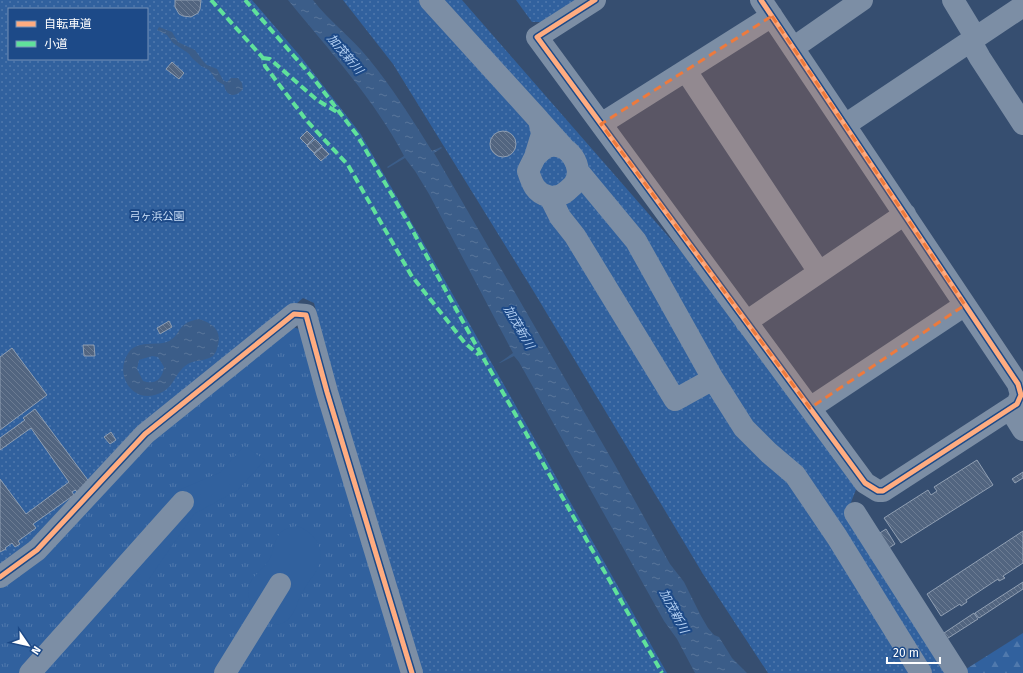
<svg xmlns="http://www.w3.org/2000/svg" width="1023" height="673" viewBox="0 0 1023 673" font-family="'Fira Sans','Noto Sans JP',sans-serif">
<style>
.grass{fill:url(#grass-tufts)}
.forest{fill:url(#forest-firs)}
.park{fill:url(#park-dots);fill-rule:evenodd}
.garden{fill:#31619e}
.water{fill:url(#water-ripples);fill-rule:evenodd}
.building{fill:url(#building-back-hatch);stroke:#909fb3}
.lines{fill:none;stroke-linecap:round;stroke-linejoin:round}
.minor{stroke:#7c8ea5;stroke-width:22}
.quiet{stroke:#60e19b;stroke-width:4;stroke-dasharray:8 4;stroke-linecap:butt}
.cycleway-casing{stroke:#1d4a88;stroke-width:8}
.cycleway{stroke:#ffac80;stroke-width:5}
.marked{fill:#ed7a3d;fill-opacity:0.2;stroke:#ed7a3d;stroke-width:3;stroke-dasharray:8 5;stroke-linejoin:round}
.labels{text-anchor:middle;dominant-baseline:central;stroke-width:4;stroke-linejoin:round;paint-order:stroke}
.park-label{font-size:11px;fill:#cbdff8;stroke:#1d4a88}
.water-label{font-size:12px;font-style:italic;fill:#b2cff3;stroke:#1d4a88}
</style>
<defs>
<pattern id="grass-tufts" width="24" height="20" patternUnits="userSpaceOnUse"><rect width="24" height="20" fill="#31619e"/><path d="M3 7l-1-3M5 7V3M7 7l1-3M15 17l-1-3M17 17v-4M19 17l1-3" fill="none" stroke="#5079ad"/></pattern>
<pattern id="forest-firs" width="22" height="20" patternUnits="userSpaceOnUse"><rect width="22" height="20" fill="#31619e"/><path d="M5 1l3.5 6h-7zM16 11l3.5 6h-7z" fill="#5079ad"/></pattern>
<pattern id="park-dots" width="8" height="8" patternUnits="userSpaceOnUse"><rect width="8" height="8" fill="#31619e"/><path d="M2 2h.1M6 6h.1" fill="none" stroke="#5079ad" stroke-width="1.8" stroke-linecap="round"/></pattern>
<pattern id="water-ripples" width="26" height="14" patternUnits="userSpaceOnUse"><rect width="26" height="14" fill="#3b5d89"/><path d="M2 4q2-2 4 0t4 0M15 11q2-2 4 0t4 0" fill="none" stroke="#58759b"/></pattern>
<pattern id="building-back-hatch" width="6" height="6" patternUnits="userSpaceOnUse"><rect width="6" height="6" fill="#526580"/><path d="M-1 5l2 2M0 0l6 6M5-1l2 2" fill="none" stroke="#6c7c93"/></pattern>
</defs>
<rect width="100%" height="100%" fill="#364e70"/>
<path class="grass" d="M287,325L305,331L401,673H0V585L122,466Z"/>
<path class="forest" d="M1023,633V673H964L963,671Z"/>
<path class="park" d="M0,0H252L301,57L360,133L431,256L667,673H417L351,445L314,303L303,298L213,375L35,544L0,570ZM9,9H147V59H9Z
M343,0H462L681,251L857,487L846,515L948,673H768L703,574L534,292L393,64Z
M516,0H577L542,22H532Z"/>
<path class="garden" d="M244,446L265,460L238,490L194,514L144,586L120,567L179,490L221,472Z
M298,526C308,531 314,535 318,544C327,566 312,574 303,591C298,599 297,608 291,616C276,635 258,619 250,601C242,581 260,574 269,560C274,552 274,539 281,532C286,528 292,527 298,526Z"/>
<path class="water" d="M288,0H313C329,21 351,37 368,58C392,87 412,119 432,151L441,147L442,148L434,153L615,465L670,564L684,582L701,616L708,628L714,635L719,637L732,658L747,673H695L677,639L664,621L519,362L514,356L500,363H499L513,353L429,194L415,171L405,158L388,168L387,167L404,156C375,100 328,49 288,0Z
M159,27L172,32L178,42L195,50L203,61L207,65L217,69L223,80L227,82L231,78H238L242,83L243,89C236,98 226,97 224,85L217,81L209,70L201,66L193,59L188,53L173,43L167,35L157,30Z
M199,319C212,323 222,330 218,345C217,349 216,353 213,356C205,362 193,359 185,366C172,377 175,389 155,395C130,402 114,372 129,352C139,339 156,347 169,341C177,337 179,328 185,324C189,321 195,320 199,319ZM152,356L158,357L164,367C162,379 156,385 143,381L137,369L139,360Z"/>
<path class="building" d="M175,0H201L200,9L198,13L191,17L183,16L179,14L175,7Z
M172,62L184,73L179,79L166,69Z
M307,131L314,138L307,145L300,138Z
M490 144a13 13 0 1 1 26 0a13 13 0 1 1-26 0Z
M315,139L322,146L314,153L307,146Z
M322,147L329,154L321,161L314,154Z
M169,321L172,327L160,334L157,328Z
M83,345H94L95,356H84Z
M12,348L47,395L0,430V357Z
M35,409L90,483L77,492L75,490L72,492L74,495L33,524L36,528L18,541L20,544L15,547L12,543L5,548L6,549L0,552V479L26,514L69,482L31,428L0,450V438L25,420L23,418Z
M111,432L116,440L110,444L104,437Z
M977,460L993,485L901,543L884,518L928,490L931,495L937,491L934,487Z
M1023,472V478L1015,483L1012,479Z
M886,529L895,544L884,551L875,536Z
M1023,531V563L1003,576L1005,578L999,581L998,579L966,600L967,602L961,606L960,604L941,616L927,594Z
M1023,582V589L979,618L975,613Z
M974,613L978,619L945,640L941,635Z"/>
<g class="lines">
<path class="minor" d="M430,0L539,120
M595,0L537,37L865,483L878,491H883L1017,404L1021,395L1018,384L761,0
M953,0L976,38
M971,42L980,58L1023,124
M793,48L862,0
M686,71L819,272
M601,124L772,16
M845,125L1023,6
M535,157C538,154 543,149 547,147C568,140 586,168 574,184C573,186 570,188 568,190C563,195 555,198 548,196C535,193 532,183 528,171L535,157L542,134L539,120L565,149
M550,197L560,217L575,236L675,400L713,379L636,241L578,171
M746,322L905,214
M713,379L744,428L769,453L795,475L837,537L921,673
M810,408L965,305
M1010,409L1023,430
M855,513L957,673
M0,577L37,550L145,434L294,314L306,315L327,392L412,673
M30,673L183,502
M225,673L280,584"/>
<path class="quiet" d="M211,0L263,58L265,66L307,121L348,165L411,275L465,343L479,355
M245,0L314,79L357,135L409,224L472,338L662,673
M263,58L270,59L317,100L337,112"/>
<g class="cycleway-casing">
<path id="cycleway" d="M595,0L537,37L865,483L878,491H883L1017,404L1021,395L1018,384L761,0
M0,577L37,550L145,434L294,314L306,315L327,392L412,673"/>
</g>
<use href="#cycleway" class="cycleway"/>
</g>
<path class="marked" d="M772,16L965,305L810,408L601,124Z"/>
<g class="labels">
<g class="park-label">
<text x="157" y="216">弓ヶ浜公園</text>
</g>
<g class="water-label">
<text transform="translate(345 54) rotate(50)">加茂新川</text>
<text transform="translate(519 327) rotate(60)">加茂新川</text>
<text transform="translate(674 611) rotate(62)">加茂新川</text>
</g>
</g>
<rect x="8" y="8" width="140" height="52" fill="#1d4a88" stroke="#7792b8"/>
<rect x="16" y="21" width="20" height="6" fill="#ffac80" stroke="#7792b8"/>
<text x="44" y="28" font-size="12" fill="#ffffff">自転車道</text>
<rect x="16" y="41" width="20" height="6" fill="#60e19b" stroke="#7792b8"/>
<text x="44" y="48" font-size="12" fill="#ffffff">小道</text>
<g transform="translate(28 645) rotate(124)" stroke="#1d4a88" stroke-width="3" paint-order="stroke">
<path d="M0-3L7 15L0 10L-7 15Z" fill="#ffffff"/>
<text y="-6" font-size="11" font-weight="bold" text-anchor="middle" fill="#ffffff">N</text>
</g>
<path d="M887 657v6h53v-6" fill="none" stroke="#ffffff" stroke-width="2"/>
<text x="893" y="657" font-size="12" fill="#ffffff" stroke="#1d4a88" stroke-width="3" paint-order="stroke">20 m</text>
</svg>
